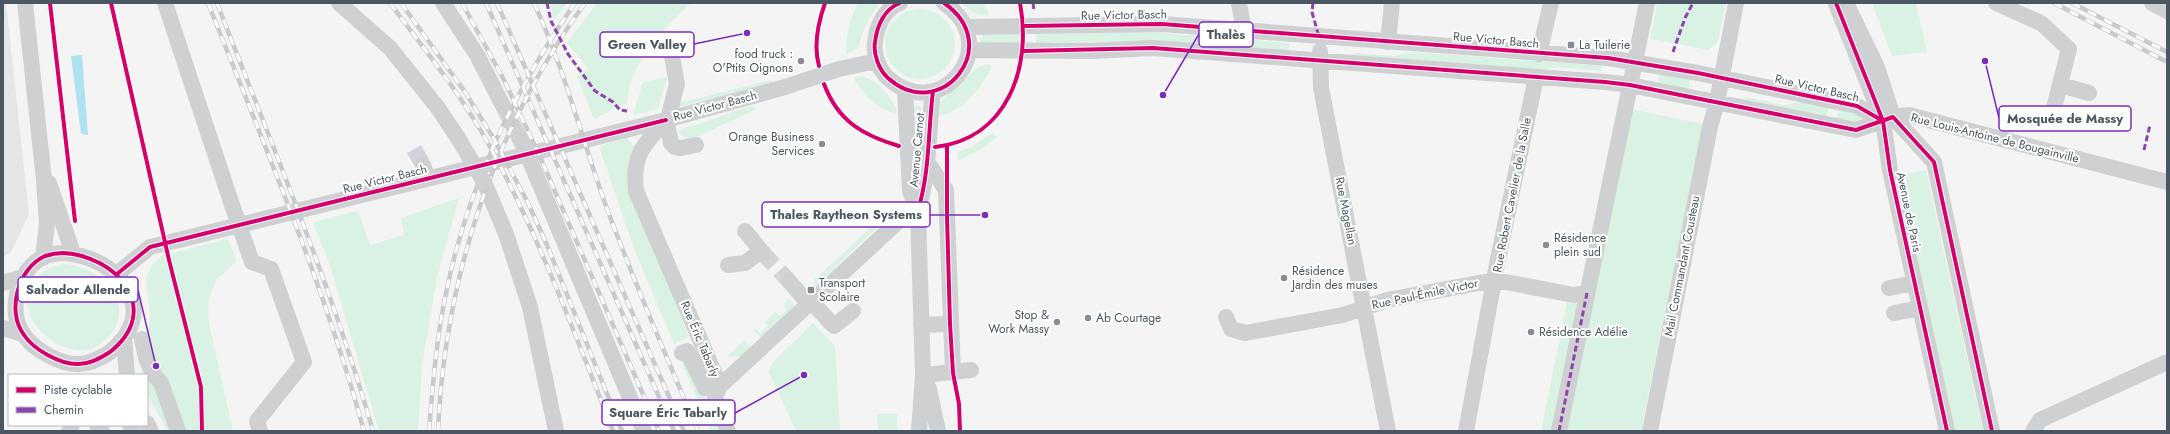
<svg xmlns="http://www.w3.org/2000/svg" width="2170" height="434" viewBox="0 0 2170 434" font-family="Jost,sans-serif">
<style>
.education{fill:#e6e5e6}
.green{fill:#d9f2e3}
.water{fill:#aee2f0}
.lines{fill:none;stroke-linecap:round;stroke-linejoin:round}
.minor-tunnel{stroke:#d2d4d7;stroke-width:16;stroke-dasharray:16 8;stroke-linecap:butt}
.minor{stroke:#ced0d2;stroke-width:16}
.rail-casing{stroke:#c9cacc;stroke-width:4.5}
.rail{stroke:#fff;stroke-width:3;stroke-dasharray:9;stroke-linecap:butt}
.minor-bridge{stroke:#ced0d2;stroke-width:16}
.quiet{stroke:#8e44ad;stroke-width:3;stroke-dasharray:6 3;stroke-linecap:butt}
.cycleway-casing{stroke:#fff;stroke-width:6}
.cycleway{stroke:#d6006c;stroke-width:4}
.poi-dot{fill:#868d94;stroke:#fff;stroke-width:1.5}
.labels{text-anchor:middle;dominant-baseline:central;stroke-width:4;stroke-linejoin:round;paint-order:stroke}
.street-label{font-size:12px;fill:#4a5661;stroke:#fff}
.poi-label{font-size:12px;fill:#4a5661;stroke:#fff;text-anchor:start}
.leader{fill:none;stroke:#7b2cbf;stroke-width:1.5}
.callout-dot{fill:#7b2cbf;stroke:#fff;stroke-width:1.5}
.callout{fill:#fff;stroke:#7b2cbf;stroke-width:1.5}
.callout-label{font-size:13px;text-anchor:middle;font-weight:bold;fill:#4a5661}
</style>
<rect width="100%" height="100%" fill="#f4f4f4"/>
<path class="education" d="M3,3H6L29,214L11,252L3,257Z"/>
<path class="green" d="M550,3H567L554,20Z
M597,3H691C668,25 645,48 632,78C629,86 628,95 627,103L594,119L577,76L588,68L567,43Z
M858,3H879L865,26L858,48L846,55C846,35 849,21 858,3Z
M962,3H982L989,13L986,16L972,12Z
M1657,3H1726L1718,41L1709,50L1650,39Z
M1872,3H1916L1927,52L1892,56Z
M885 44a35 35 0 1 1 70 0a35 35 0 1 1-70 0Z
M1149,32L1289,43V51L1149,42L1036,43V34Z
M1020,34L1021,44L982,45L980,40L983,35Z
M1411,52L1602,66L1601,71L1557,67L1543,71L1353,57L1354,53L1394,56Z
M989,64L992,67C980,88 963,113 937,116C937,110 938,105 942,101C945,96 951,92 956,88C967,77 973,67 989,64Z
M1660,74L1690,80L1688,90L1658,84Z
M863,76C880,83 889,94 897,110L895,113C878,110 865,95 855,81V77Z
M667,77L658,109L633,115L643,82Z
M771,80L773,83L679,107V103Z
M1745,97L1783,105L1801,102L1829,107L1827,116L1745,100Z
M750,106H753L755,110L692,139L685,138L678,132L684,128L705,122Z
M917,106L921,107L922,145H913L912,107Z
M1631,109L1703,124L1641,431H1541L1567,302L1581,304Z
M1839,109L1857,112L1861,118L1859,121L1852,123L1836,119Z
M992,133L997,137L981,149L958,161V152L971,147Z
M627,137L630,143L637,147C625,164 627,176 632,195L689,337L674,344L635,251L599,147Z
M1926,170L1983,431H1954L1900,175Z
M459,198L437,277L422,365L418,431H379L330,266L313,222L358,211L370,245L404,235L401,218Z
M877,222L882,223L814,287V280Z
M228,239L237,261L216,280L208,302L209,323L233,431H168L147,394V375H142L140,361L147,337L150,315L146,279L152,265L161,256Z
M66,264C110,269 142,313 99,345C71,366 8,321 33,283C41,270 52,266 66,264Z
M789,299L795,306L761,338L754,331L756,329L760,334L768,326L765,322L775,312L780,316L787,310L783,304Z
M813,323L835,346L840,431H796L769,372L772,363Z
M744,340L752,347L742,356L727,357Z
M679,356L688,362L704,395L708,399L722,431H711Z
M877,414H897V431H878Z"/>
<path class="water" d="M82,55L88,135L81,134L71,56Z"/>
<g class="lines">
<path class="minor-tunnel" d="M414,149L423,165
M763,253L789,281"/>
<path class="minor" d="M25,3L44,180L47,224L43,258
M165,3L230,199
M339,3L390,48L438,108L458,138
M443,3L477,55L522,143
M900,3C884,9 877,26 875,42C873,54 879,70 888,78C940,125 1006,46 944,3
M1239,3L1244,31
M1846,3L1877,67L1893,117L1934,162L1992,431
M1996,3L2041,23L2069,49L2052,116
M2152,3L2167,11
M1836,4L1883,121L1890,170L1947,431
M967,27L1162,24L1608,58L1698,73L1857,106L1883,121
M1388,42L1392,3
M969,50L1091,51L1153,48L1605,82L1630,85L1856,130L1893,117L1909,115L2167,182
M1320,51L1321,88L1388,431
M1539,54L1551,3
M2061,85L2089,93
M905,90L910,191L918,213L923,375L919,431
M668,119L677,84L670,45
M666,120C643,146 632,154 636,191L720,386
M666,120L671,143L675,147L681,148L696,145
M530,161L644,431
M928,163L946,190L953,373
M423,165L428,178
M484,182L506,234L530,307L556,431
M49,183L73,253
M918,210C930,171 928,131 933,91
M745,231L763,253
M63,253C118,256 163,310 110,352C101,358 90,364 79,364C61,365 34,350 24,335C6,311 18,268 45,256C51,254 57,253 63,253Z
M252,262L271,269L304,362L257,421L260,431
M728,265L745,263L761,251
M117,274L150,247L666,120L785,87L839,69L877,61
M789,281L809,304
M3,283L23,277
M1889,288L1914,283
M811,301L831,323
M1894,313L1919,308
M1226,317L1231,329L1245,333L1343,315L1387,300L1495,280L1574,295L1587,293
M921,325L950,324
M834,326L853,311
M3,328L23,334
M124,339L127,375
M142,339L146,358L154,375L161,383L178,431
M682,353L687,351L705,388L720,386
M923,375L971,370
M926,382L929,389L938,431
M147,423L151,431
M97,425L102,431
M130,425L133,431
M69,431L72,425
M728,431L715,397L720,386L902,218L918,213
M1466,431L1498,259L1536,77
M1559,431L1647,3
M1650,431L1710,127L1717,102L1736,3
M2033,431L2040,420L2167,362"/>
<g class="rail-casing">
<path id="rail" d="M208,3C264,144 324,285 364,431
M217,3C272,145 331,285 373,431
M390,3C424,49 461,94 489,145C539,236 575,334 613,431
M401,3L465,92L494,139L528,203L547,245L622,431
M462,3L504,80L540,157L659,431
M486,3L674,431
M497,3L684,431
M534,3C564,68 582,139 606,206C634,282 666,356 698,431
M2054,3L2167,62
M2072,3L2167,52
M429,431C433,381 437,332 448,284C469,184 517,86 575,3
M438,431C445,276 494,129 585,3"/>
</g>
<use href="#rail" class="rail"/>
<path class="minor-bridge" d="M458,138L484,182
M522,143L530,161
M230,199L252,262"/>
<path class="quiet" d="M547,3L551,21L568,54L595,91L613,102L620,110L627,111
M1033,3L1034,10
M1313,3L1312,12L1319,37
M1673,52L1685,18L1693,3
M2144,150L2150,125
M1559,431L1587,293"/>
<g class="cycleway-casing">
<path id="cycleway" d="M50,3L75,221
M111,3L169,260L201,387L202,431
M900,3C884,9 877,26 875,42C873,54 879,70 888,78C940,125 1006,46 944,3
M1836,3L1883,121L1890,170L1947,431
M1024,26L1162,24L1608,58L1698,73L1857,106L1883,121
M1024,51L1153,48L1605,82L1630,85L1856,130L1893,117L1934,162L1992,431
M819,66C813,45 818,23 825,3
M824,84C838,121 862,135 899,146
M947,146V216L950,324L953,373L959,404L960,431
M935,147C1008,139 1032,66 1020,3
M918,210C930,171 928,131 933,91
M63,253C118,256 163,310 110,352C101,358 90,364 79,364C61,365 34,350 24,335C6,311 18,268 45,256C51,254 57,253 63,253Z
M117,274L150,247L666,120"/>
</g>
<use href="#cycleway" class="cycleway"/>
</g>
<g class="poi-dot">
<rect x="1567" y="41" width="8" height="8" rx="2"/>
<circle cx="801" cy="61" r="4"/>
<circle cx="822" cy="144" r="4"/>
<circle cx="1546" cy="245" r="4"/>
<circle cx="1284" cy="278" r="4"/>
<rect x="807" y="286" width="8" height="8" rx="2"/>
<circle cx="1088" cy="318" r="4"/>
<circle cx="1057" cy="322" r="4"/>
<circle cx="1531" cy="332" r="4"/>
</g>
<g class="labels">
<g class="street-label">
<text transform="translate(1124 15) rotate(-1)">Rue Victor Basch</text>
<text transform="translate(1496 40) rotate(5)">Rue Victor Basch</text>
<text transform="translate(1817 88) rotate(13)">Rue Victor Basch</text>
<text transform="translate(715 106) rotate(-15)">Rue Victor Basch</text>
<text transform="translate(1995 138) rotate(14)">Rue Louis-Antoine de Bougainville</text>
<text transform="translate(917 150) rotate(-85)">Avenue Carnot</text>
<text transform="translate(385 179) rotate(-14)">Rue Victor Basch</text>
<text transform="translate(1512 195) rotate(-79)">Rue Robert Cavelier de la Salle</text>
<text transform="translate(1346 211) rotate(79)">Rue Magellan</text>
<text transform="translate(1909 212) rotate(78)">Avenue de Paris</text>
<text transform="translate(1682 266) rotate(-79)">Mail Commandant Cousteau</text>
<text transform="translate(1425 294) rotate(-12)">Rue Paul-Émile Victor</text>
<text transform="translate(700 339) rotate(67)">Rue Éric Tabarly</text>
</g>
<g class="poi-label">
<text x="1579" y="45">La Tuilerie</text>
<text x="793" y="54" text-anchor="end">food truck :<tspan x="793" dy="14">O'Ptits Oignons</tspan></text>
<text x="814" y="137" text-anchor="end">Orange Business<tspan x="814" dy="14">Services</tspan></text>
<text x="1554" y="238">Résidence<tspan x="1554" dy="14">plein sud</tspan></text>
<text x="1292" y="271">Résidence<tspan x="1292" dy="14">Jardin des muses</tspan></text>
<text x="819" y="283">Transport<tspan x="819" dy="14">Scolaire</tspan></text>
<text x="1049" y="315" text-anchor="end">Stop &amp;<tspan x="1049" dy="14">Work Massy</tspan></text>
<text x="1096" y="318">Ab Courtage</text>
<text x="1539" y="332">Résidence Adélie</text>
</g>
</g>
<path class="leader" d="M1163 95L1199 34M747 33L694 44M1985 61L1999 118M985 215L930 215M156 366L138 290M804 375L735 413"/>
<g class="callout-dot">
<circle cx="1163" cy="95" r="4"/>
<circle cx="747" cy="33" r="4"/>
<circle cx="1985" cy="61" r="4"/>
<circle cx="985" cy="215" r="4"/>
<circle cx="156" cy="366" r="4"/>
<circle cx="804" cy="375" r="4"/>
</g>
<g class="callout">
<rect x="1199" y="22" width="54" height="25" rx="4"/>
<rect x="600" y="32" width="94" height="25" rx="4"/>
<rect x="1999" y="106" width="132" height="25" rx="4"/>
<rect x="762" y="202" width="168" height="25" rx="4"/>
<rect x="18" y="277" width="120" height="25" rx="4"/>
<rect x="602" y="400" width="133" height="25" rx="4"/>
</g>
<g class="callout-label">
<text x="1226" y="39">Thalès</text>
<text x="647" y="49">Green Valley</text>
<text x="2065" y="123">Mosquée de Massy</text>
<text x="846" y="219">Thales Raytheon Systems</text>
<text x="78" y="294">Salvador Allende</text>
<text x="668" y="417">Square Éric Tabarly</text>
</g>
<rect width="2170" height="434" fill="none" stroke="#4a5661" stroke-width="8"/>
<rect x="8" y="374" width="140" height="52" fill="#ffffff" stroke="#b7bbc0"/>
<rect x="16" y="387" width="20" height="6" fill="#d6006c" stroke="#b7bbc0"/>
<text x="44" y="394" font-size="12" fill="#4a5661">Piste cyclable</text>
<rect x="16" y="407" width="20" height="6" fill="#8e44ad" stroke="#b7bbc0"/>
<text x="44" y="414" font-size="12" fill="#4a5661">Chemin</text>
</svg>
